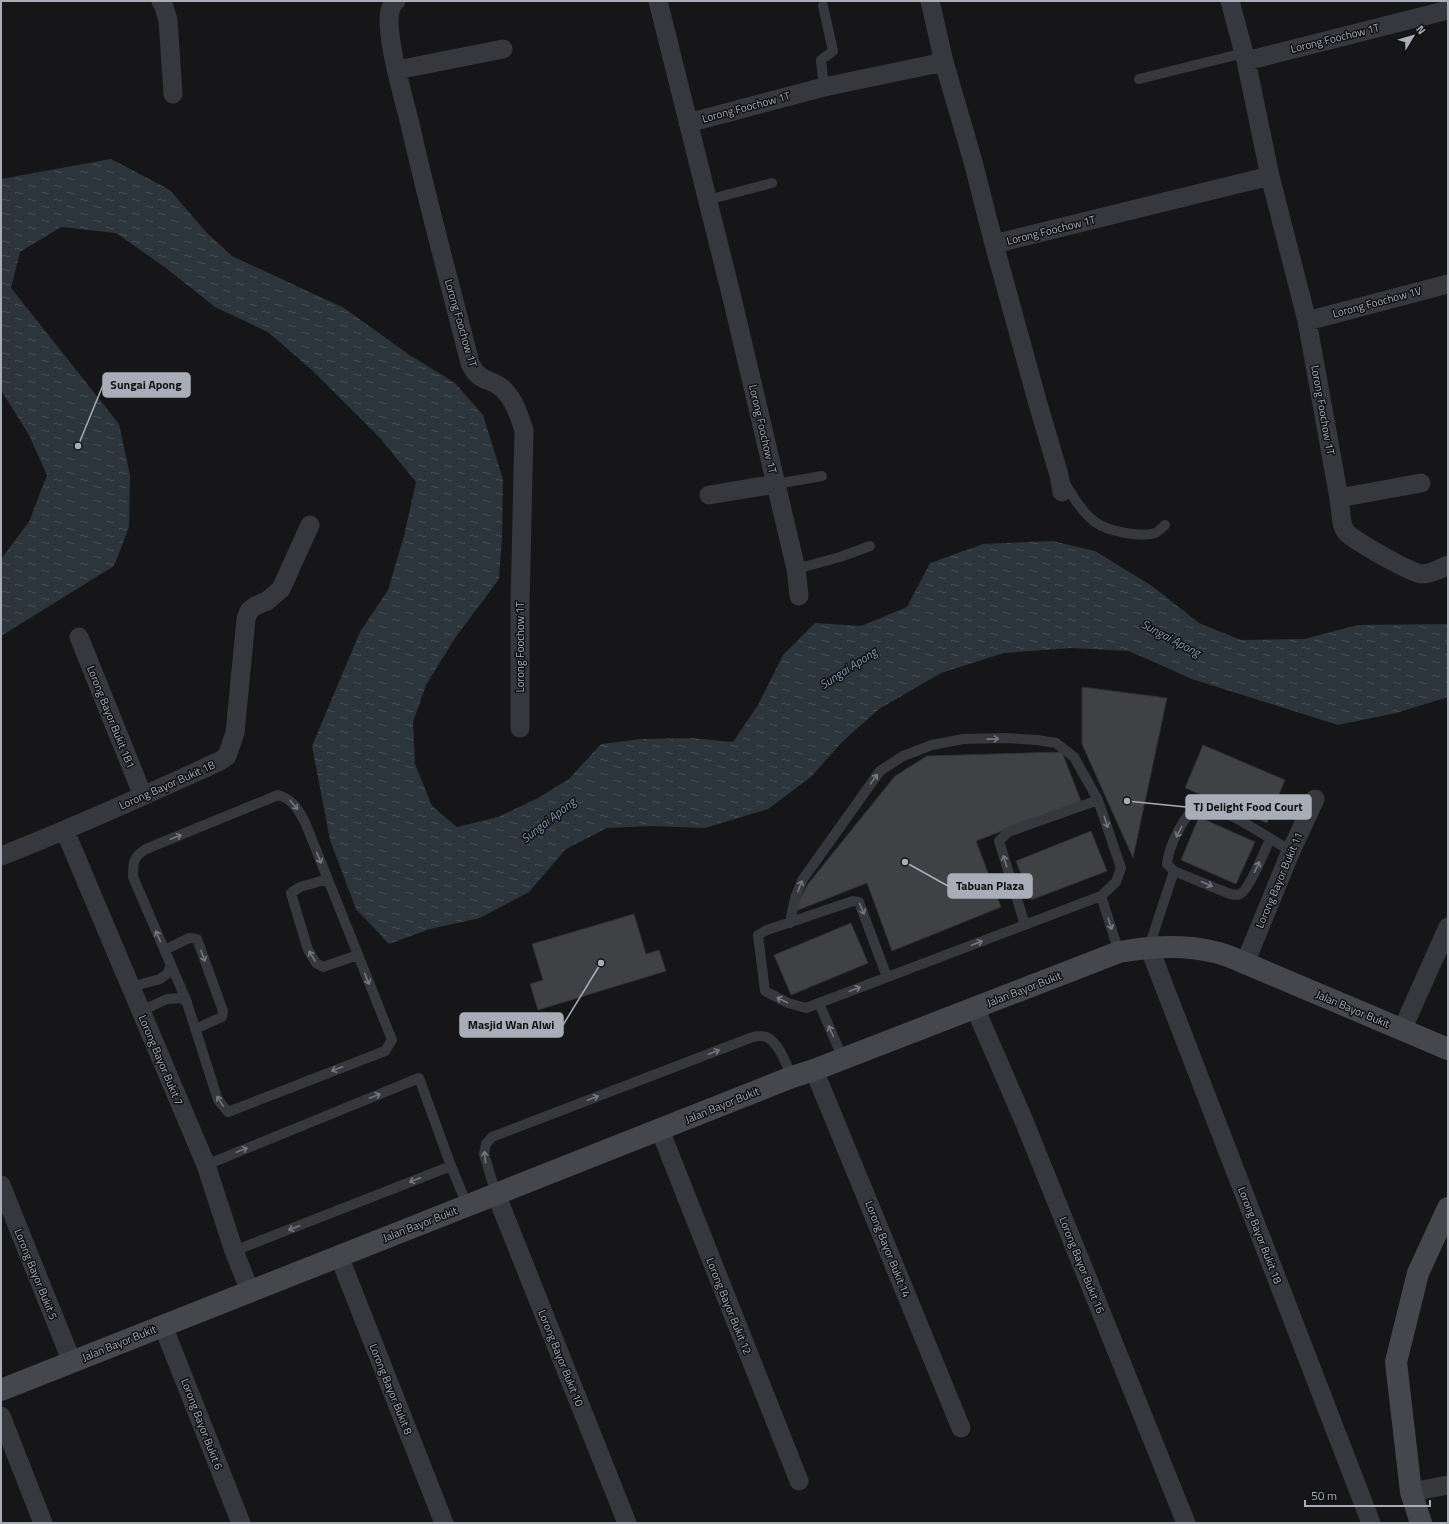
<svg xmlns="http://www.w3.org/2000/svg" width="1449" height="1524" viewBox="0 0 1449 1524" font-family="'Titillium Web',sans-serif">
<style>
.water{fill:url(#water-ripples)}
.building{fill:#404145;stroke:#303034}
.lines{fill:none;stroke-linecap:round;stroke-linejoin:round}
.lane{stroke:#37383d;stroke-width:10}
.street{stroke:#37383d;stroke-width:19}
.secondary{stroke:#45474d;stroke-width:22}
.oneway{stroke:#757881}
.labels{text-anchor:middle;dominant-baseline:central;stroke-width:3;stroke-linejoin:round;paint-order:stroke}
.street-label{font-size:11px;fill:#a8adb8;stroke:#111113}
.water-label{font-size:12px;font-style:italic;fill:#7f9bb3;stroke:#111113}
.leader{fill:none;stroke:#a8adb8;stroke-width:1.5}
.callout-dot{fill:#a8adb8;stroke:#111113;stroke-width:1.5}
.callout{fill:#a8adb8;stroke:#a8adb8;stroke-width:1.5}
.callout-label{font-size:12px;text-anchor:middle;font-weight:bold;fill:#111}
</style>
<defs>
<pattern id="water-ripples" width="26" height="14" patternUnits="userSpaceOnUse"><rect width="26" height="14" fill="#2c353c"/><path d="M2 4q2-2 4 0t4 0M15 11q2-2 4 0t4 0" fill="none" stroke="#485056"/></pattern>
</defs>
<rect width="100%" height="100%" fill="#161618"/>
<path class="water" d="M111,159L170,190L206,232L232,256L344,308L408,354L455,383L483,415L503,479L502,537L499,579L455,638L426,685L413,722L415,764L432,806L457,827L498,817L538,798L569,779L601,744L642,739L691,738L733,742L758,705L783,655L815,623L861,626L907,607L930,563L983,544L1052,541L1095,551L1152,586L1199,623L1241,640L1304,639L1358,625L1448,624V697L1396,713L1338,725L1192,679L1129,651L1072,648L1004,653L941,673L879,709L842,742L811,777L768,809L705,828L651,826L607,828L566,849L529,892L480,918L430,929L389,944L356,909L330,840L312,746L360,632L388,590L404,536L416,482L380,438L314,372L268,332L215,307L166,268L116,233L61,227L20,252L11,288L119,424L130,475L129,527L114,566L1,636V559L29,522L47,475L29,435L1,390V179Z"/>
<path class="building" d="M1082,687L1167,698L1133,858L1082,744Z
M1203,745L1285,780L1267,823L1185,788Z
M1062,752L1081,801L976,841L1001,907L892,951L867,883L793,912L808,884L895,776L927,756Z
M1199,817L1255,842L1236,884L1181,860Z
M1091,831L1107,871L1031,900L1016,861Z
M634,914L646,954L659,950L666,971L538,1010L530,984L543,980L532,944Z
M851,923L868,963L791,995L774,955Z"/>
<g class="lines">
<path class="lane" d="M823,6L833,51L821,60L824,87
M1139,79L1244,53
M707,200L772,183
M1065,483C1073,497 1082,512 1095,522C1107,531 1141,538 1155,533C1158,532 1162,528 1165,525
M776,484L822,476
M796,569L840,557L870,546
M1270,839C1265,850 1249,890 1240,894C1235,896 1230,894 1225,892L1174,871L1167,864C1169,845 1184,815 1199,804C1230,810 1263,835 1291,851
M328,879L300,887L291,893L308,950L316,963L323,967L358,955
M1101,896L1119,952
M790,923L795,898L803,879L880,771L903,756L932,745L963,739L1005,738L1037,740L1056,743L1074,757L1098,800L1121,868L1116,882L1101,896L806,1008L788,1003L765,991L758,935L767,930L853,901L859,902L887,977
M1025,925L999,841L1008,832L1098,800
M1149,947L1174,871
M165,950L189,938L197,939L223,1011L222,1017L195,1029
M171,965L187,1002
M131,987L160,979L167,974L171,965L133,877C133,862 133,857 146,849L278,795C293,799 298,810 305,822L392,1040L385,1051L228,1112L218,1100L187,1003L181,998L167,999L141,1011
M819,1003L843,1059
M206,1165L419,1078L451,1166L467,1205
M496,1194L484,1154L486,1144L492,1137L750,1038C753,1037 757,1036 760,1036C777,1035 786,1064 792,1077
M234,1251L451,1166"/>
<path class="street" d="M161,1L164,7L168,20L173,94
M396,1C389,6 389,15 389,23C391,57 402,91 410,124C428,205 450,284 470,363C480,385 492,377 504,390C515,401 519,416 524,430L520,605V728
M658,1L732,298L796,569L799,596
M930,1L944,62L972,158L994,244L1038,404L1059,475L1062,492
M1230,1L1246,61L1270,176L1307,321L1339,498C1341,508 1340,524 1346,532C1351,539 1414,575 1422,574C1431,574 1440,569 1448,565
M1246,61L1448,10
M397,70L503,49
M688,123L824,87L944,62
M994,244L1270,176
M1307,321L1448,284
M709,495L776,484
M1339,498L1421,483
M79,637L143,796
M65,831L206,1165L234,1251L250,1291
M1,856C75,827 148,794 220,761L227,756L235,733L246,619L249,611L255,606L267,601L281,589L310,525
M1149,947L1371,1523
M1245,963L1291,851L1315,799
M975,1008L1024,1121L1186,1523
M1402,1030L1448,927
M814,1070L961,1428
M660,1130L799,1481
M1,1185L72,1362
M496,1194L627,1523
M339,1256L444,1523
M163,1326L241,1523
M1,1416L43,1523
M1411,1492L1448,1485"/>
<path class="secondary" d="M1,1390L792,1077L814,1070L1119,952C1152,946 1183,944 1215,952C1225,954 1235,959 1245,963L1448,1049
M1421,1523L1411,1492L1396,1362L1418,1273L1448,1208"/>
</g>
<defs><path id="oneway-shaft" d="M-6 0H5M1.5-3L5.5 0L1.5 3" fill="none" stroke-width="1.6" stroke-linecap="round" stroke-linejoin="round"/></defs>
<g class="oneway">
<use href="#oneway-shaft" transform="translate(993 739) rotate(-1)"/>
<use href="#oneway-shaft" transform="translate(874 779) rotate(-54)"/>
<use href="#oneway-shaft" transform="translate(294 805) rotate(50)"/>
<use href="#oneway-shaft" transform="translate(1106 822) rotate(72)"/>
<use href="#oneway-shaft" transform="translate(1179 832) rotate(118)"/>
<use href="#oneway-shaft" transform="translate(176 837) rotate(-22)"/>
<use href="#oneway-shaft" transform="translate(319 858) rotate(68)"/>
<use href="#oneway-shaft" transform="translate(1005 861) rotate(-107)"/>
<use href="#oneway-shaft" transform="translate(1257 867) rotate(-64)"/>
<use href="#oneway-shaft" transform="translate(1207 884) rotate(23)"/>
<use href="#oneway-shaft" transform="translate(800 886) rotate(-69)"/>
<use href="#oneway-shaft" transform="translate(862 909) rotate(66)"/>
<use href="#oneway-shaft" transform="translate(1110 924) rotate(72)"/>
<use href="#oneway-shaft" transform="translate(158 936) rotate(-114)"/>
<use href="#oneway-shaft" transform="translate(977 943) rotate(-21)"/>
<use href="#oneway-shaft" transform="translate(203 956) rotate(70)"/>
<use href="#oneway-shaft" transform="translate(312 956) rotate(-121)"/>
<use href="#oneway-shaft" transform="translate(367 979) rotate(68)"/>
<use href="#oneway-shaft" transform="translate(855 989) rotate(-21)"/>
<use href="#oneway-shaft" transform="translate(782 1000) rotate(-152)"/>
<use href="#oneway-shaft" transform="translate(831 1031) rotate(-114)"/>
<use href="#oneway-shaft" transform="translate(714 1052) rotate(-21)"/>
<use href="#oneway-shaft" transform="translate(337 1069) rotate(159)"/>
<use href="#oneway-shaft" transform="translate(375 1096) rotate(-22)"/>
<use href="#oneway-shaft" transform="translate(593 1098) rotate(-21)"/>
<use href="#oneway-shaft" transform="translate(220 1101) rotate(-122)"/>
<use href="#oneway-shaft" transform="translate(242 1150) rotate(-22)"/>
<use href="#oneway-shaft" transform="translate(485 1157) rotate(-96)"/>
<use href="#oneway-shaft" transform="translate(415 1180) rotate(159)"/>
<use href="#oneway-shaft" transform="translate(294 1228) rotate(159)"/>
</g>
<g class="labels">
<g class="street-label">
<text transform="translate(1335 38) rotate(-14)">Lorong Foochow 1T</text>
<text transform="translate(746 107) rotate(-15)">Lorong Foochow 1T</text>
<text transform="translate(1051 230) rotate(-14)">Lorong Foochow 1T</text>
<text transform="translate(1377 302) rotate(-15)">Lorong Foochow 1V</text>
<text transform="translate(461 323) rotate(74)">Lorong Foochow 1T</text>
<text transform="translate(1323 410) rotate(80)">Lorong Foochow 1T</text>
<text transform="translate(763 429) rotate(77)">Lorong Foochow 1T</text>
<text transform="translate(520 647) rotate(-90)">Lorong Foochow 1T</text>
<text transform="translate(111 717) rotate(68)">Lorong Bayor Bukit 1B1</text>
<text transform="translate(167 785) rotate(-24)">Lorong Bayor Bukit 1B</text>
<text transform="translate(1279 880) rotate(-67)">Lorong Bayor Bukit 11</text>
<text transform="translate(1024 989) rotate(-21)">Jalan Bayor Bukit</text>
<text transform="translate(1353 1009) rotate(23)">Jalan Bayor Bukit</text>
<text transform="translate(161 1060) rotate(67)">Lorong Bayor Bukit 7</text>
<text transform="translate(722 1105) rotate(-22)">Jalan Bayor Bukit</text>
<text transform="translate(420 1224) rotate(-21)">Jalan Bayor Bukit</text>
<text transform="translate(1260 1235) rotate(69)">Lorong Bayor Bukit 18</text>
<text transform="translate(888 1249) rotate(68)">Lorong Bayor Bukit 14</text>
<text transform="translate(1082 1265) rotate(68)">Lorong Bayor Bukit 16</text>
<text transform="translate(36 1274) rotate(68)">Lorong Bayor Bukit 5</text>
<text transform="translate(729 1306) rotate(68)">Lorong Bayor Bukit 12</text>
<text transform="translate(119 1343) rotate(-22)">Jalan Bayor Bukit</text>
<text transform="translate(561 1358) rotate(68)">Lorong Bayor Bukit 10</text>
<text transform="translate(391 1389) rotate(68)">Lorong Bayor Bukit 8</text>
<text transform="translate(202 1424) rotate(69)">Lorong Bayor Bukit 6</text>
</g>
<g class="water-label">
<text transform="translate(1171 638) rotate(28)">Sungai Apong</text>
<text transform="translate(848 668) rotate(-33)">Sungai Apong</text>
<text transform="translate(548 820) rotate(-38)">Sungai Apong</text>
</g>
</g>
<path class="leader" d="M78 446L103 385M1127 801L1186 807M905 862L948 886M601 963L563 1025"/>
<g class="callout-dot">
<circle cx="78" cy="446" r="4"/>
<circle cx="1127" cy="801" r="4"/>
<circle cx="905" cy="862" r="4"/>
<circle cx="601" cy="963" r="4"/>
</g>
<g class="callout">
<rect x="103" y="373" width="87" height="24" rx="4"/>
<rect x="1186" y="795" width="125" height="24" rx="4"/>
<rect x="948" y="874" width="84" height="24" rx="4"/>
<rect x="460" y="1013" width="103" height="24" rx="4"/>
</g>
<g class="callout-label">
<text x="146" y="389">Sungai Apong</text>
<text x="1248" y="811">TJ Delight Food Court</text>
<text x="990" y="890">Tabuan Plaza</text>
<text x="511" y="1029">Masjid Wan Alwi</text>
</g>
<rect width="1449" height="1524" fill="none" stroke="#a8adb8" stroke-width="4"/>
<g transform="translate(1413 36) rotate(52)" stroke="#111113" stroke-width="3" paint-order="stroke">
<path d="M0-3L7 15L0 10L-7 15Z" fill="#a8adb8"/>
<text y="-6" font-size="11" font-weight="bold" text-anchor="middle" fill="#a8adb8">N</text>
</g>
<path d="M1305 1500v6h125v-6" fill="none" stroke="#a8adb8" stroke-width="2"/>
<text x="1311" y="1500" font-size="12" fill="#a8adb8" stroke="#111113" stroke-width="3" paint-order="stroke">50 m</text>
</svg>
